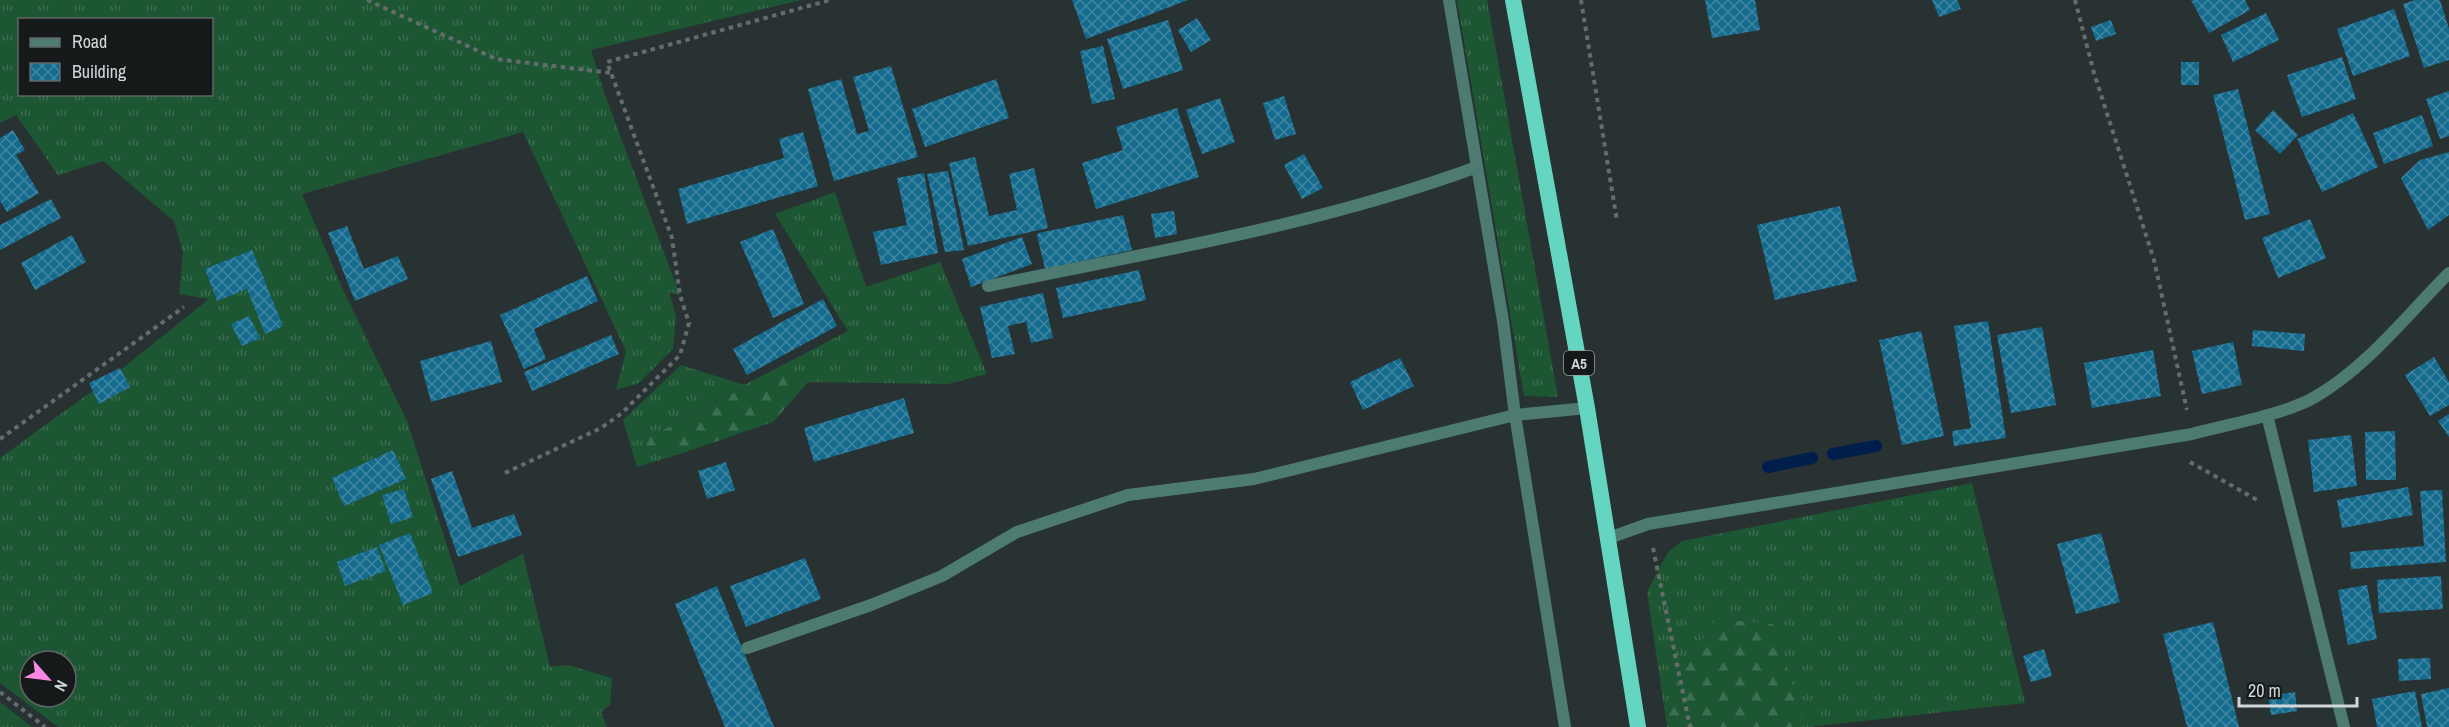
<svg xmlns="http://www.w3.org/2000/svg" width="2449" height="727" viewBox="0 0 2449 727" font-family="'Archivo Narrow',sans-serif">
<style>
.grass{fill:url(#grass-tufts);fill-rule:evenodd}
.forest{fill:url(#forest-firs)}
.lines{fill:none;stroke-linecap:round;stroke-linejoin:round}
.stream{stroke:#001e4c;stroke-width:12}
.building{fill:url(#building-cross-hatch)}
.path{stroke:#646c6d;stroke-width:4;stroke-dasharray:4.5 4.5;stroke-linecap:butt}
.service{stroke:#4d7b72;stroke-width:12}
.minor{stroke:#4d7b72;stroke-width:12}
.trunk{stroke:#64d5c0;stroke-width:16}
.labels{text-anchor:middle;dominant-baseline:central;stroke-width:4.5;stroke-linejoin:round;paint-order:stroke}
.shield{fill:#151919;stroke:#999f9f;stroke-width:1.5}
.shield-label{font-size:15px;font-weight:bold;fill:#d2d8d9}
</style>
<defs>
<pattern id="grass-tufts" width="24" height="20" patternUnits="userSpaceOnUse" patternTransform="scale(1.5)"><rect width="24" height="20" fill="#1c5633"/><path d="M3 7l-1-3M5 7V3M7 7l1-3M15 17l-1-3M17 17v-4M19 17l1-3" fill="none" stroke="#3c6e50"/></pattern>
<pattern id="forest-firs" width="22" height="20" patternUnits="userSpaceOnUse" patternTransform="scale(1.5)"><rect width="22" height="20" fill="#1c5633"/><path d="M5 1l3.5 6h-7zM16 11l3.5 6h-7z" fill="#3c6e50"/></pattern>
<pattern id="building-cross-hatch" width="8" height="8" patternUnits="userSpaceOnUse" patternTransform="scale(1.5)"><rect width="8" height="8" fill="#146b8e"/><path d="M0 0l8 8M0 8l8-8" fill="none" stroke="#4086a2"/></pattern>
</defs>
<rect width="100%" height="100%" fill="#293233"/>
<path class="grass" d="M0,0H801L591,50L605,95L680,295L669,292L676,316L673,349L639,383L616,390L626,351L523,132L302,194L343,290L407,421L460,586L523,554L550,667L568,665L612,678L610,705L601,712L607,727H58L0,683V458L109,379L209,299L179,294L183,253L174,221L103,161L58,175L16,115L0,123ZM20,20H212V94H20ZM30,661H66V697H30Z
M1457,0H1487L1558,397L1524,396Z
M835,192L866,287L940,262L987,374L948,384L808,382L772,379L721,397L708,409L644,439L649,452L683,453L637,467L623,420L681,365L744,385L848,331L775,214Z
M1972,483L2025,703L1809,727H1667L1647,592L1668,552L1682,541Z
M0,702L32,727H0Z"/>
<path class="forest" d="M794,367L808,382L773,422L683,453L649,452L644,439L708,409L721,397L772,379Z
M1716,619L1773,624L1803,717L1792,727H1669L1667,721L1679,674Z"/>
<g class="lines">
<path class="stream" d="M1833,454L1876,446
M1768,467L1812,458"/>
</g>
<path class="building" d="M1072,0H1188L1086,39Z
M1705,0H1755L1760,30L1712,38Z
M1932,0H1957L1961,9L1939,17Z
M2191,0H2245L2250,10L2209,33Z
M2415,0H2440L2449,29V60L2424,68L2403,4Z
M2394,9L2410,56L2353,76L2337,29Z
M2266,13L2279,40L2233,62L2221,35Z
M1197,18L1211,40L1191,52L1178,30Z
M1168,20L1183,70L1123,89L1107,39Z
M2111,20L2116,34L2096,41L2091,27Z
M1103,46L1115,99L1092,104L1080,51Z
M2342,57L2356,99L2302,117L2287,75Z
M2181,62H2199V85H2181Z
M891,66L918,157L834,181L808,89L841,79L857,134L869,131L853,77Z
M996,79L1009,118L925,147L912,109Z
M2238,89L2270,214L2245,220L2213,95Z
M2449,91V136L2440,139L2426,99Z
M1284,96L1296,134L1275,140L1263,103Z
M1220,98L1235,142L1202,154L1186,110Z
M1177,108L1199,177L1096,209L1082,163L1123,150L1116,127Z
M2273,110L2298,135L2280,154L2255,130Z
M2353,113L2378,167L2322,192L2297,139Z
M2422,115L2433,146L2384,164L2373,133Z
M13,130L25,150L16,155L39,193L7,212L0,201V138Z
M803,132L818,186L687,224L678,189L784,158L779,139Z
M2449,152V215L2428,230L2401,178L2420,160Z
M1304,154L1323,188L1302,199L1284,165Z
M975,157L989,216L1017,210L1009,174L1034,168L1048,228L968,246L949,163Z
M948,171L964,250L945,252L927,174Z
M924,173L938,253L881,265L873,232L907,225L897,178Z
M51,199L61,218L0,250V225Z
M1840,206L1857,281L1775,300L1757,225Z
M1174,211L1177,234L1155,238L1151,214Z
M1123,215L1132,250L1045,269L1037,235L1039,233Z
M2310,219L2326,258L2278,278L2262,238Z
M347,226L364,269L398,256L408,279L355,301L328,233Z
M773,229L804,304L773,318L740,242Z
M72,235L86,262L35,290L21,263Z
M1022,237L1032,264L971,287L962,259Z
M252,250L283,326L265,334L247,289L217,301L205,269Z
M1139,270L1146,300L1063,318L1056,288Z
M587,276L598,301L534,329L546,359L524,369L500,315Z
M1043,293L1053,338L1031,343L1026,322L1008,326L1015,354L992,358L980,307Z
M823,299L837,326L747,375L733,349Z
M249,316L260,338L242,346L231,324Z
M1988,321L2006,438L1954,446L1952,431L1971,428L1954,326Z
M2042,327L2056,405L2011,413L1997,335Z
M2253,330L2305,334L2304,351L2252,346Z
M1921,331L1944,436L1902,445L1879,340Z
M611,335L619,354L532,391L524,372Z
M491,341L502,382L431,402L420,361Z
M2233,342L2242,385L2202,394L2192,351Z
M2153,350L2161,396L2092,408L2084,363Z
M2434,357L2449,382V405L2430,416L2405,375Z
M1400,358L1414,386L1363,410L1350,382Z
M120,368L130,387L99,404L89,383Z
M904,398L914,433L814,462L804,428Z
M2449,414V437L2438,421Z
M2395,431L2396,480H2366L2365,432Z
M2351,435L2357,486L2314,492L2308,440Z
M393,450L406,479L344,506L332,478Z
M726,462L735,490L707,499L698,471Z
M452,471L472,528L514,514L522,535L458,557L431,479Z
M2408,487L2413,515L2342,528L2337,500Z
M404,489L413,517L391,524L382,495Z
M2442,490L2446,562L2351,569L2350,552L2424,546L2420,491Z
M410,533L433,593L403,605L379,545Z
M2101,533L2120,602L2076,614L2057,544Z
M377,547L386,571L345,586L337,562Z
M805,558L821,599L746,627L730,586Z
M2441,576L2443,609L2379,613L2377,580Z
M2367,585L2377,639L2348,645L2338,590Z
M717,586L774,727H725L675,604Z
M2213,622L2239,727H2187L2163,634Z
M2044,649L2052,676L2031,682L2023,656Z
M2430,658L2431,679L2399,681L2398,659Z
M2449,688V727H2427L2421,694Z
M2415,691L2422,727H2377L2372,699Z
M2295,692L2297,711L2271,715L2268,696Z"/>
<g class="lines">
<path class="path" d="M367,0L496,59L611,73
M1581,0L1617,221
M2075,0L2094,73L2154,260L2187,410
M0,439L184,307
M2190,462L2259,501
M505,473L601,428L622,413L680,355L689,323L680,295L672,238L607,62L830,0
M1653,548L1690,727
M0,692L45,727"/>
<path class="service" d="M988,286C1152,252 1319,225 1477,167
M747,648L871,605L942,576L1017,532L1128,495L1254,479L1515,415L1587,408"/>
<path class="minor" d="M1449,0L1503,321L1515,415L1565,727
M2267,415L2344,727
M1606,539L1648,524L2192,434C2226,425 2286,414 2315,397C2367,367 2407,315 2449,273"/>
<path class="trunk" d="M1513,0L1587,408L1638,727"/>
</g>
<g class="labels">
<rect class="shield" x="1564" y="351" width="30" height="24" rx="4.5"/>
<g class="shield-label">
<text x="1579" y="363">A5</text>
</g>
</g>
<rect x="18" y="18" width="195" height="78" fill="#151919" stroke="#616566" stroke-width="1.5"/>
<rect x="30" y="38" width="30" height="9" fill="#4d7b72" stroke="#616566" stroke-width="1.5"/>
<text x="72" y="48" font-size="18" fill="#d2d8d9">Road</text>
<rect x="30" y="63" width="30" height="18" fill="url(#building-cross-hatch)" stroke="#616566" stroke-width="1.5"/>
<text x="72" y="78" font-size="18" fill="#d2d8d9">Building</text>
<g transform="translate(48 679) rotate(118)"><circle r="28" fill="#151919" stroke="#616566" stroke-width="1.5"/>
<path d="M0-4.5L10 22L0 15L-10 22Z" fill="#fc86e3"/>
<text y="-9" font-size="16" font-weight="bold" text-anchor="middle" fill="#d2d8d9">N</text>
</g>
<path d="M2239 697v9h118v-9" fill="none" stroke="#d2d8d9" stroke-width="3"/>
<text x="2248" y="697" font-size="18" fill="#d2d8d9" stroke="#151919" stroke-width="4.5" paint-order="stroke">20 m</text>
</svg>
